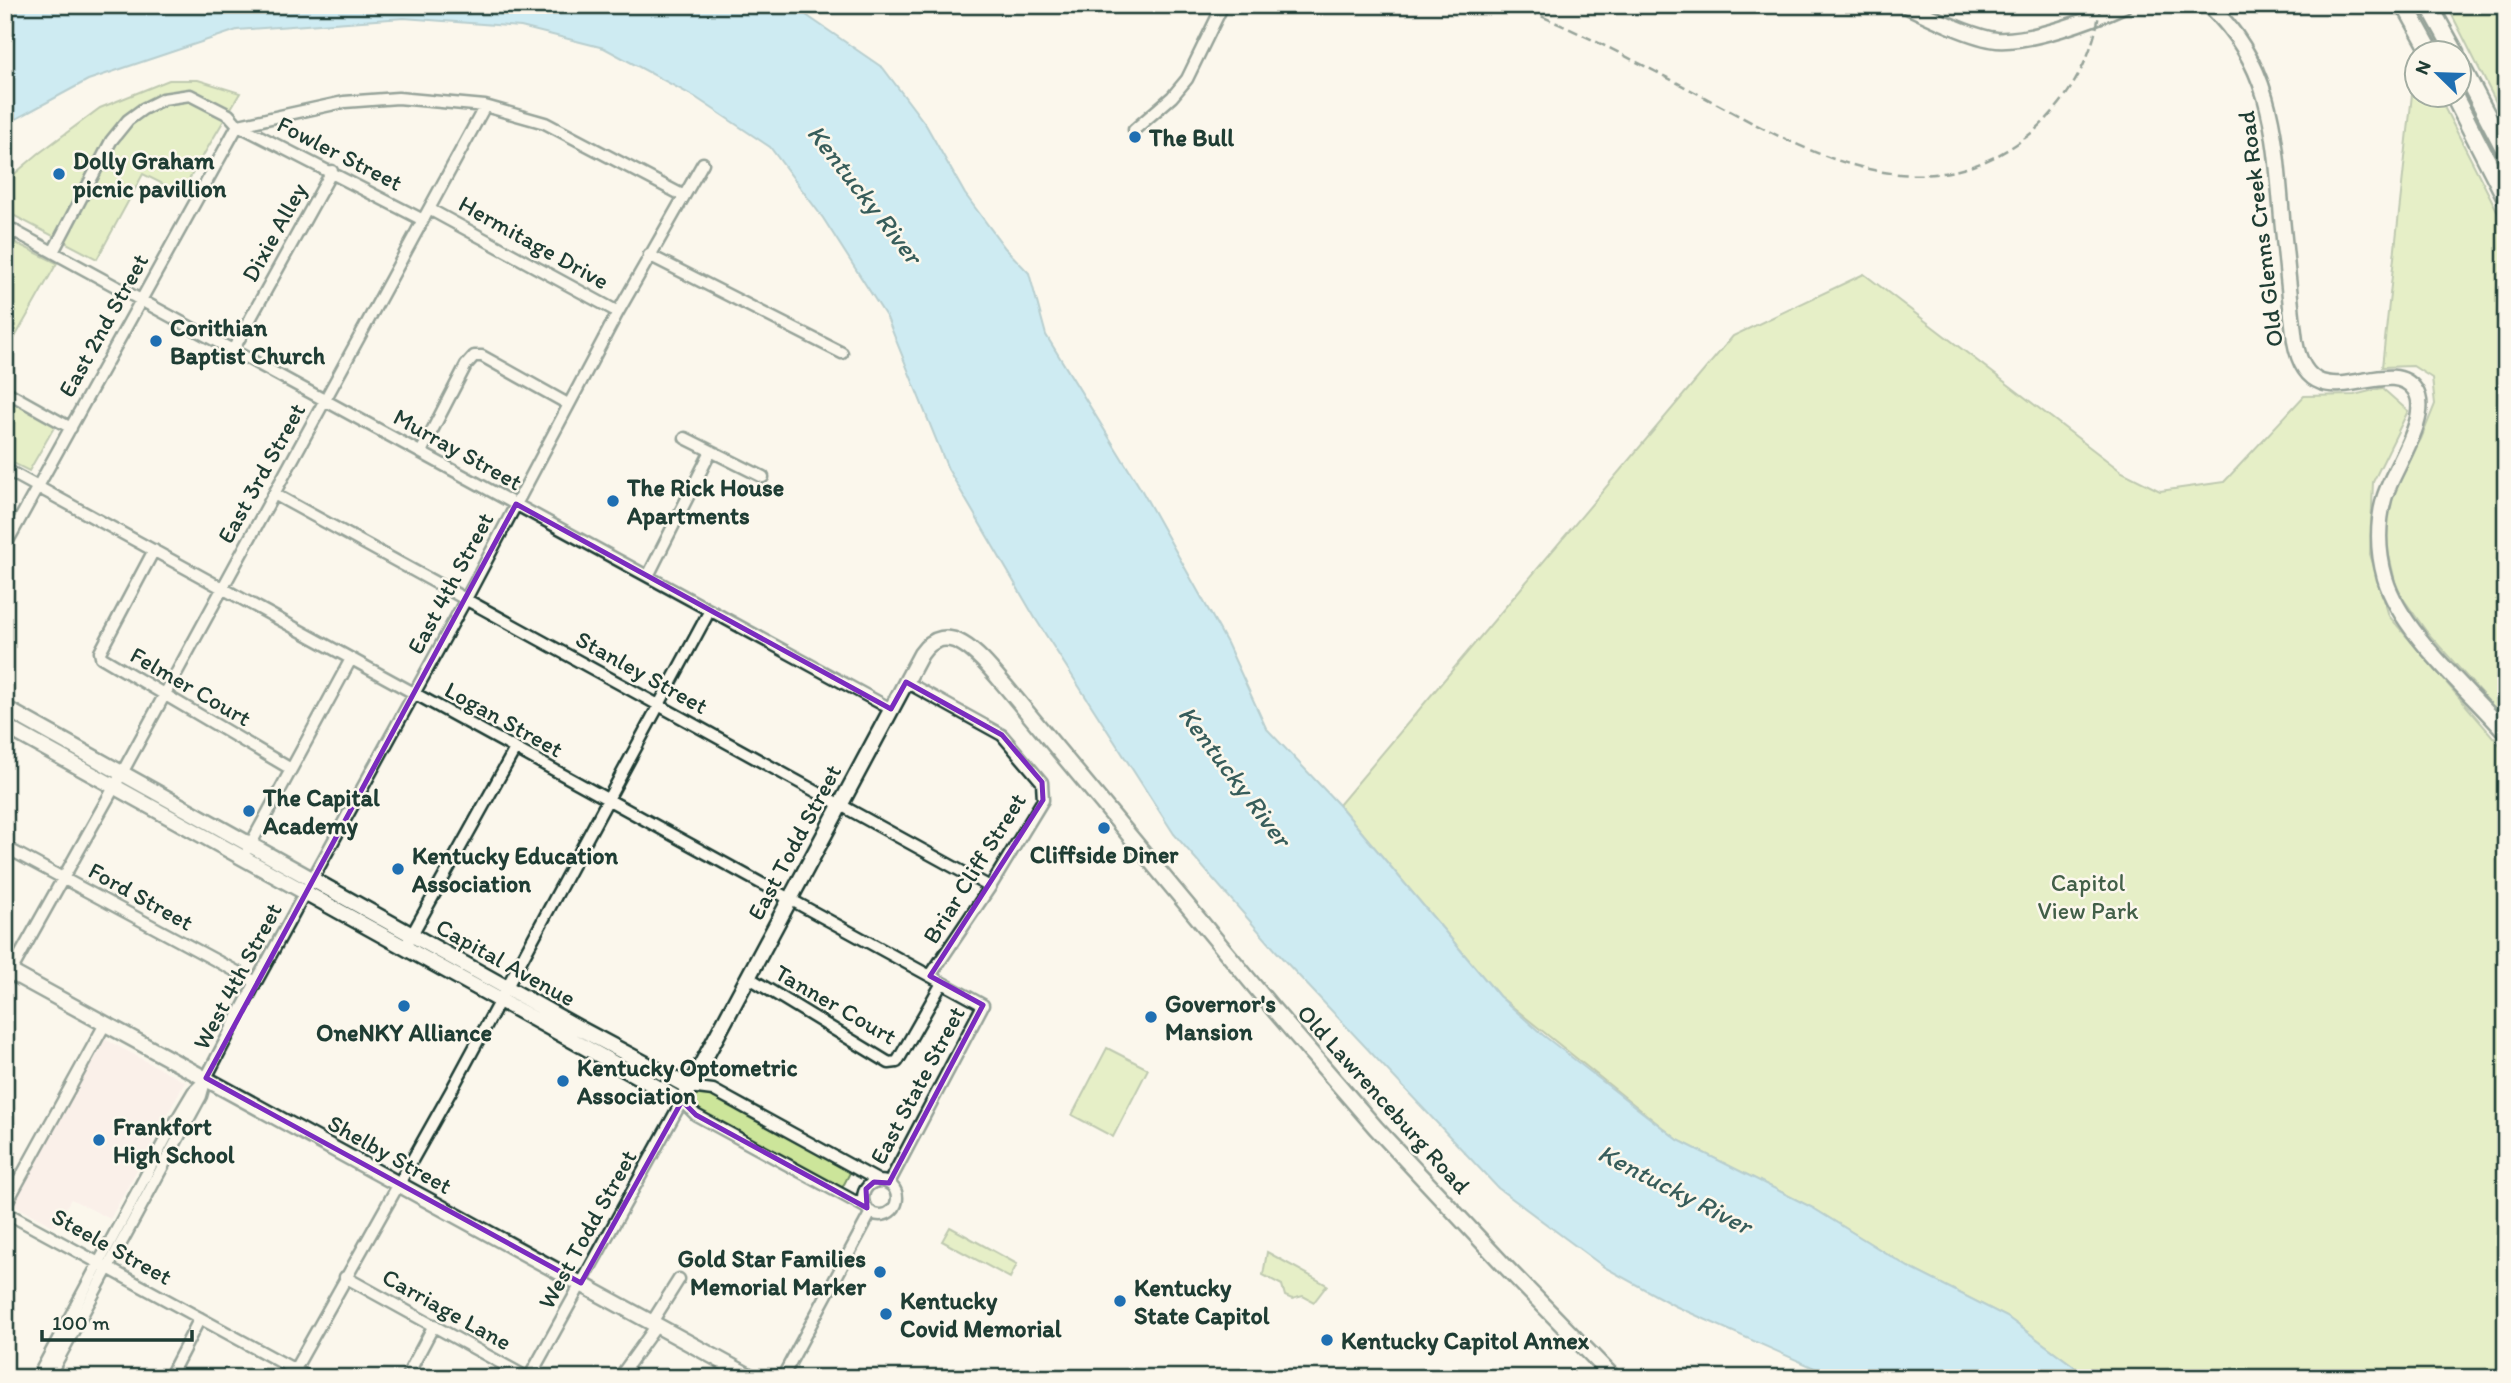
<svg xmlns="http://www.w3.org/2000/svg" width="2511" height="1383" viewBox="0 0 2511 1383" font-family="Itim,sans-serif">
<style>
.built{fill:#f9e6e5}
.green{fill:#cce59a;stroke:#769167;stroke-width:2}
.water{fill:#97dcf9;stroke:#679caa;stroke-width:2}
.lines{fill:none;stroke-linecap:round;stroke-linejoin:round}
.street-casing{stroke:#1f3d34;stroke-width:15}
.secondary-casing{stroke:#1f3d34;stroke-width:19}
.primary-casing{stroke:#1f3d34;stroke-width:21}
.street{stroke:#fbf7ec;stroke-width:10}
.secondary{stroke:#fbf7ec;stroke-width:14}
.primary{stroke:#fbf7ec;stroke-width:16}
.rail{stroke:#1f3d34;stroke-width:2.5;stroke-dasharray:10 5;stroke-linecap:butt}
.marked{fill:none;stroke:#7b2cbf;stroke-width:5;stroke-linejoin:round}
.poi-dot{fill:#1f6fb2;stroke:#fbf7ec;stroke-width:2.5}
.labels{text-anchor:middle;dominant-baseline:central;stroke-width:5;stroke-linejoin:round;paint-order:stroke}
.poi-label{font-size:24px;font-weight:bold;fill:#1f3d34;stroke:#fbf7ec;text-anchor:start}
.street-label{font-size:24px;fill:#1f3d34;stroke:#fbf7ec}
.park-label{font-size:24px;fill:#425f48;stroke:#fbf7ec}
.water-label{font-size:26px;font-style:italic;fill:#375d5b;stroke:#fbf7ec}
</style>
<rect width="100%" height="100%" fill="#fbf7ec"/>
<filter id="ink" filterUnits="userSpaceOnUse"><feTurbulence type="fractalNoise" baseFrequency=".0143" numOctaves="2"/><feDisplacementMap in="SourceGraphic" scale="14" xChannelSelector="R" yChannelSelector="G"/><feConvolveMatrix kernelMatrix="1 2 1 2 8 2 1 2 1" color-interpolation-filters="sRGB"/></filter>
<g filter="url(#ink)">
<path class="built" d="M101,1037L185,1082L110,1219L71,1199L55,1227L10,1203Z"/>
<path class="green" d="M2447,5H2506V122Z
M2416,58V94L2438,95L2506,228V721L2426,631L2397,590L2385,538L2393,486L2421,439L2435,404L2432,378L2413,366L2382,367Z
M169,80H198L240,93L181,193L143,174L97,259L5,211V182L38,154L100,108Z
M12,241L57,263L5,355V253Z
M1864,274L2122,472L2160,491L2224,482L2304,396L2354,395L2382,388L2408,411L2373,482L2370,554L2389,616L2506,752V1378H2090L2007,1317L1908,1267L1813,1208L1678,1140L1499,996L1339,805L1733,336Z
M5,396L56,424L29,471L5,459Z
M1107,1048L1148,1069L1113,1137L1072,1115Z
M705,1090L852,1169L841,1190L698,1112L693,1105C692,1095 697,1093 705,1090Z
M950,1227L1017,1264L1010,1278L942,1241Z
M1267,1252L1327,1285L1314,1302L1303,1296L1292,1299L1285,1296L1282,1285L1263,1275Z"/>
<path class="water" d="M5,5H788L806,15L883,68L926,125L965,194L1005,248L1029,273L1046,335L1142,491L1227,643L1266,728L1339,805L1499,996L1543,1035L1678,1140L1813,1208L1908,1267L2007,1317L2090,1378H1837L1675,1306L1604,1267L1498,1188L1284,960L1174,834L1035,618L948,469L887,318L823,218L770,147L695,97L604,48L521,27L404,18L237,30L88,80L5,125Z"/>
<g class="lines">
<g class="street-casing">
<path id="street" d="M239,125L344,102L398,98L485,106L545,123L684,196
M1134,130L1172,97L1187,79L1223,5
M429,209L618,312
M5,226L891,709
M5,245L14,230
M53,252L111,141L128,120L143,109L163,99L190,95L229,115L238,125L423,220
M649,255L842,353
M233,350L332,171
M5,391L71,428
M685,438L763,477
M421,452L466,365L474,356H482L568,404
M5,469L983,1005L889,1183
M274,494L990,887
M5,546L238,125
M154,550L100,652L101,657L291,769
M648,576L711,451
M906,682L1002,735L1042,782L1043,800L990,887L930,976
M5,847L256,982
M248,849L351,659
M405,947L515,749
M748,977L889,1063L897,1062L900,1057L942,983
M5,982L122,773L485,106
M689,1087L713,1090L879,1181
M863 1198a17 17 0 1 1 34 0a17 17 0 1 1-34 0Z
M5,1206L105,1024
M5,1212L310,1378
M345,1277L528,1378
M652,1322L679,1279
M37,1378L168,1134L193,1092L206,1079
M48,1378L201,1096L206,1078L256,982L466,599L618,312L703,163
M169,1378L200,1318
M290,1378L451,1091L710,610
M406,1378L434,1325
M529,1378L682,1101L696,1115L867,1208
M619,1378L657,1325
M782,1378L871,1212"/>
</g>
<g class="secondary-casing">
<path id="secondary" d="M1905,5C1928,16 1973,38 1997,40C2032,42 2091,20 2124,5
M2209,5C2273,66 2275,136 2282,218C2286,259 2290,300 2295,341C2310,428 2388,350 2415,390C2433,416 2391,471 2384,499C2377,525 2378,553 2385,578C2401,633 2468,689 2506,733
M5,708L577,1027L689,1087
M5,726L682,1101L921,654C950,613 986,664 1007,688L1275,1011L1376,1128L1502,1263L1614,1378
M5,969L753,1378"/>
</g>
<g class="primary-casing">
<path id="primary" d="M2405,5L2431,52
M2429,5L2455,52
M2458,60L2506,152
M2453,94L2506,198"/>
</g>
<use href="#street" class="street"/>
<use href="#secondary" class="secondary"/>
<use href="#primary" class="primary"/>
<path class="rail" d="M1514,5C1575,29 1633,60 1691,90C1800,148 1922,225 2035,130C2070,99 2096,52 2100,5"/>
</g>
</g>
<path d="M0 0H2511V1383H0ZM516,504L891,709L906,682L1002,735L1042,782L1043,800L930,976L983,1005L889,1183L874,1182L866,1189L867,1208L696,1115L682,1101L581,1283L206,1078Z" fill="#fbf7ec" fill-opacity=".55" fill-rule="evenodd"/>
<path class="marked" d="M516,504L891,709L906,682L1002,735L1042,782L1043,800L930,976L983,1005L889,1183L874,1182L866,1189L867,1208L696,1115L682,1101L581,1283L206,1078Z"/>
<g class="poi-dot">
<circle cx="1135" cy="137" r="7"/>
<circle cx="59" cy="174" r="7"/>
<circle cx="156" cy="341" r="7"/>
<circle cx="613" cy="501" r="7"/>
<circle cx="249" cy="811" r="7"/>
<circle cx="1104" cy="828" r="7"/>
<circle cx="398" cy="869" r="7"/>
<circle cx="404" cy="1006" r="7"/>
<circle cx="1151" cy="1017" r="7"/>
<circle cx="563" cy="1081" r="7"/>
<circle cx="99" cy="1140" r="7"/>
<circle cx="880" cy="1272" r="7"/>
<circle cx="1120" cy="1301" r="7"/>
<circle cx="886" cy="1314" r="7"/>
<circle cx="1327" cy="1340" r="7"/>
</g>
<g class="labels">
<g class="poi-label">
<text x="1149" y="137">The Bull</text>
<text x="73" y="160">Dolly Graham<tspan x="73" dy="28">picnic pavillion</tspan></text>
<text x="170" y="327">Corithian<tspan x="170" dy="28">Baptist Church</tspan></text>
<text x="627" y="487">The Rick House<tspan x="627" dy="28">Apartments</tspan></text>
<text x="263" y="797">The Capital<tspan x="263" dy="28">Academy</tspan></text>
<text x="1104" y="854" text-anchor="middle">Cliffside Diner</text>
<text x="412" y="855">Kentucky Education<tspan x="412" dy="28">Association</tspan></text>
<text x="1165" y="1003">Governor's<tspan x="1165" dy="28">Mansion</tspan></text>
<text x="404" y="1032" text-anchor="middle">OneNKY Alliance</text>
<text x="577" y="1067">Kentucky Optometric<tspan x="577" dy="28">Association</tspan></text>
<text x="113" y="1126">Frankfort<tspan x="113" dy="28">High School</tspan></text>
<text x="866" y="1258" text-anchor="end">Gold Star Families<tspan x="866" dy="28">Memorial Marker</tspan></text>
<text x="1134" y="1287">Kentucky<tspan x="1134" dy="28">State Capitol</tspan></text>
<text x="900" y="1300">Kentucky<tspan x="900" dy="28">Covid Memorial</tspan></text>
<text x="1341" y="1340">Kentucky Capitol Annex</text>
</g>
<g class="street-label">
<text transform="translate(340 153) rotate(27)">Fowler Street</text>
<text transform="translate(2260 229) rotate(-97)">Old Glenns Creek Road</text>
<text transform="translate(274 232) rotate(-61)">Dixie Alley</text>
<text transform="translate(534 242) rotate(29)">Hermitage Drive</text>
<text transform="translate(103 325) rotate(-61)">East 2nd Street</text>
<text transform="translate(458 449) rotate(29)">Murray Street</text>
<text transform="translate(261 473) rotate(-61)">East 3rd Street</text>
<text transform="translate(450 583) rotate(-62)">East 4th Street</text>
<text transform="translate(642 672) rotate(29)">Stanley Street</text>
<text transform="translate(191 686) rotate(30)">Felmer Court</text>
<text transform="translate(504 719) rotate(29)">Logan Street</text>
<text transform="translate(794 842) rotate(-62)">East Todd Street</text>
<text transform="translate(974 868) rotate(-58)">Briar Cliff Street</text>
<text transform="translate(141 896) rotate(29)">Ford Street</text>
<text transform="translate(506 962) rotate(29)">Capital Avenue</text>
<text transform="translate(237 976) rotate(-62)">West 4th Street</text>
<text transform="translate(836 1004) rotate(30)">Tanner Court</text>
<text transform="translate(917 1085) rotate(-62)">East State Street</text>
<text transform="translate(1384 1099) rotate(48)">Old Lawrenceburg Road</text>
<text transform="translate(390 1154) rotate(29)">Shelby Street</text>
<text transform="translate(587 1229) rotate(-61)">West Todd Street</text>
<text transform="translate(112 1246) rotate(29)">Steele Street</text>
<text transform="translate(447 1309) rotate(29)">Carriage Lane</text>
</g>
<g class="park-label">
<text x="2088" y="882">Capitol<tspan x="2088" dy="28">View Park</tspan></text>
</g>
<g class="water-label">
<text transform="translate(865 194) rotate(52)">Kentucky River</text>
<text transform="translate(1235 776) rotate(53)">Kentucky River</text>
<text transform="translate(1675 1189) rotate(27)">Kentucky River</text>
</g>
</g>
<rect width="2511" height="1383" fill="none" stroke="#fbf7ec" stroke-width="28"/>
<rect x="14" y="14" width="2483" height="1355" fill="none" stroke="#1f3d34" stroke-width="2.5" filter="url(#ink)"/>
<g transform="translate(2438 74) rotate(293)"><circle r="33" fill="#fbf7ec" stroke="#a3ada2" stroke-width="2"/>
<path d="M0-5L12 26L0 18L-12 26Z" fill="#1f6fb2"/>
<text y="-10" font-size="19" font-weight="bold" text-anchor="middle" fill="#1f3d34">N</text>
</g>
<path d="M42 1330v10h150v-10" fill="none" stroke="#1f3d34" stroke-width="3.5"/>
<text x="52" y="1330" font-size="21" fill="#1f3d34" stroke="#fbf7ec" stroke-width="5" paint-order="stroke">100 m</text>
</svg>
